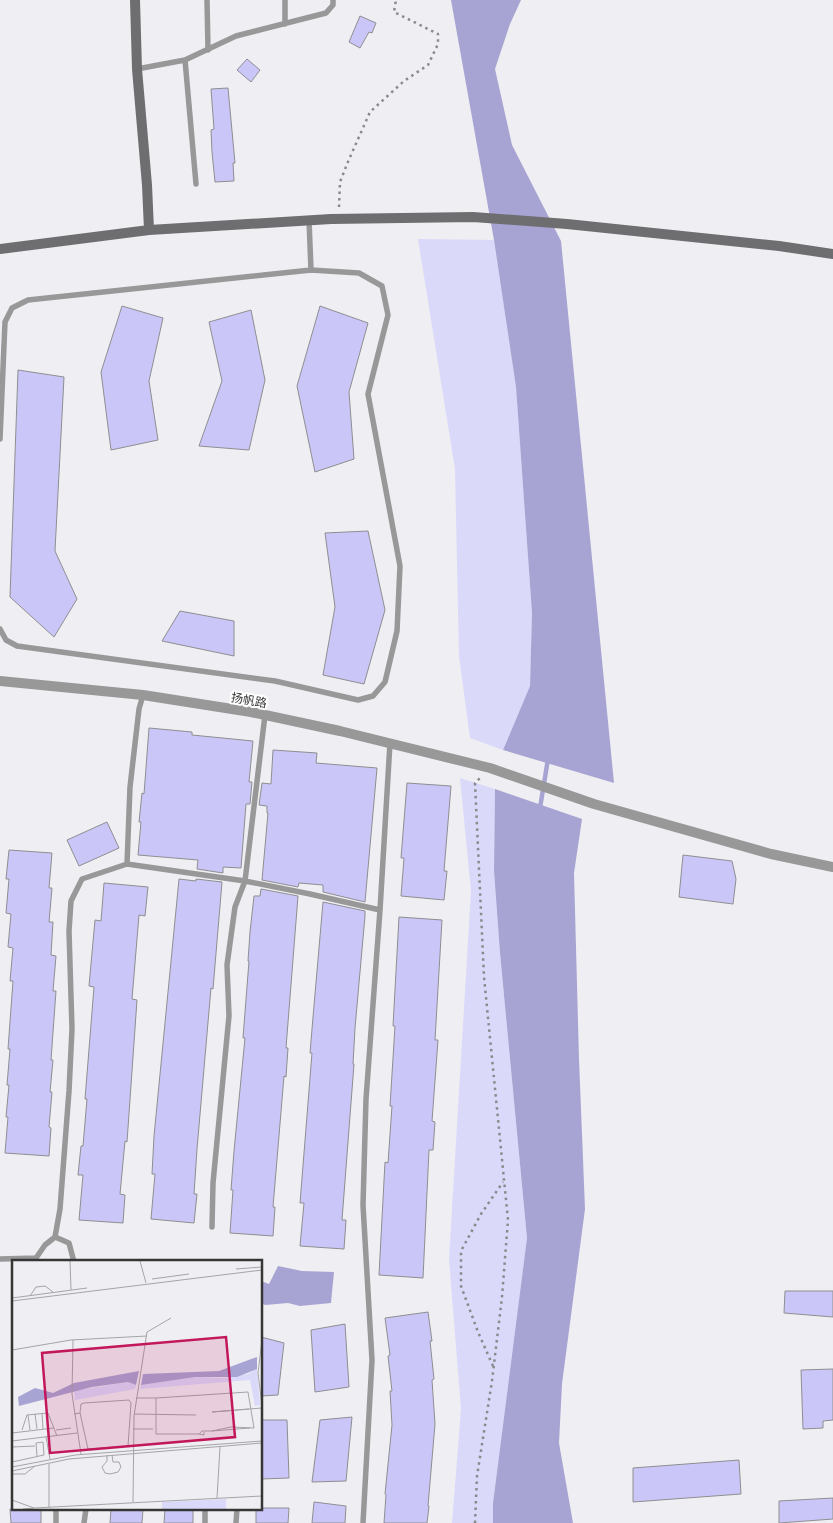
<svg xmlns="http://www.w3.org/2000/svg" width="833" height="1523" viewBox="0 0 833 1523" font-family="Quicksand,'Noto Sans SC',sans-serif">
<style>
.green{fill:#dad9fa}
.water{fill:#a7a4d3}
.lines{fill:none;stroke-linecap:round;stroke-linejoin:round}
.stream{stroke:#a7a4d3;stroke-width:4.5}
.building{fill:#cac7f8;stroke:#8e8e91}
.path{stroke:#8a8a8c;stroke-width:2.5;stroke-dasharray:2.5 4;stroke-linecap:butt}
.lane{stroke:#989899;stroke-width:5.5}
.street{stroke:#989899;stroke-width:10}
.secondary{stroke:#6e6e70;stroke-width:10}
.labels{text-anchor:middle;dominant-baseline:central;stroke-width:4;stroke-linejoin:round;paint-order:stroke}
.street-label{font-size:12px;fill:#363637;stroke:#fff}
.inset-road{fill:none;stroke:#a5a4a7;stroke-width:1}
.view{fill:#c2185b;fill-opacity:0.15;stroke:#c2185b;stroke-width:2.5}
.inset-edge{fill:none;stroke:#363637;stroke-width:2.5}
</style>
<rect width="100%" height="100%" fill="#efeef2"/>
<path class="green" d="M418,239L494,240L516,387L532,613L530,686L503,750L470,738L459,656L455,469Z
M460,778L495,789L494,871L500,953L527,1238L493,1503V1523H452L461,1409L449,1259L471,891Z"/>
<path class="water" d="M451,0H521L510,24L495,69L512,145L561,241L614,783L503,750L530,686L532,613L516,387L494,240Z
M495,789L582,819L574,873L579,1059L585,1209L562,1384L559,1443L573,1523H493V1503L527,1238L500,953L494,871Z
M278,1266L302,1271L334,1272L331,1303L300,1306L288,1303L265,1305L261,1303V1281L269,1284Z"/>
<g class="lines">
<path class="stream" d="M540,808L548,759"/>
</g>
<path class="building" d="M360,16L376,23L372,33L369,32L360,48L349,42Z
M247,59L260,70L251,82L237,70Z
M228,88L235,163H233L234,181L215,182L212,152L211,130L214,129L211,89Z
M122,306L163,318L149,381L158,440L111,450L101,372Z
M320,306L368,323L349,392L354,459L315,472L297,386Z
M251,310L265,380L249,450L199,446L222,381L209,322Z
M18,370L64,377L55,551L77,599L54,637L10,597Z
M368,531L385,610L364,684L323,675L335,607L325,533Z
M180,611L234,621V656L162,641Z
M149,728L192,732V735L253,741L249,782H252L250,804H246L241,868L223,867V873L197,869L198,860L138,855L141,822H139L142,793L144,794Z
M273,750L317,753L316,763L377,768L365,902L323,892V885L299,883L298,887L262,880L268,813H267V806L259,805L262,783L271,784Z
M407,783L451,786L444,871H447L444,900L401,896L404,858H401Z
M107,822L119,848L79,866L67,840Z
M9,850L52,853L49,888H52L49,922H53L51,955L56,956L53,991H56L51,1060H53L50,1092H52L49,1127L51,1128L49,1156L5,1153L8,1117H6L9,1085H7L10,1049H8L13,981H10L13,948L8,947L11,914L6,913L9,879H6Z
M683,855L732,861L736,879L733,904L679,897Z
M179,879L196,881V879L222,882L213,989L211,988L197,1149L194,1194H197L194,1223L151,1219L155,1174H152L154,1136Z
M104,883L148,887L145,916L139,915L132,999L137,1000L127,1142L125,1141L120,1194L125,1195L123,1223L79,1220L83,1175H78L81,1146H83L87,1099H85L94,987L89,986L95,920L101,921Z
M261,889L298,896L286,1048H288L286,1077L284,1076L273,1207H275L273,1236L230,1233L233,1190H231L234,1151L245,1038H243L249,961H248L250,932L254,896H260Z
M323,902L365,911V916L355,1028L353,1064H354L342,1220H346L344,1249L300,1246L304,1203H300L312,1053H310L313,1017Z
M399,917L442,920L435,1040H438L432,1121L435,1122L433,1150H429L423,1278L379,1275L385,1162L388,1163L392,1106H390L395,1026H393Z
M785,1291H833V1317L784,1313Z
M428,1312L432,1341H430L434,1379L432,1380L435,1424L428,1506H429L427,1523H384L386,1495L385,1494L392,1425L390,1391H392L388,1356L390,1355L385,1318Z
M345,1324L349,1387L315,1392L311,1330Z
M261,1337L284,1343L278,1395L261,1396Z
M833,1369V1420L823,1421V1428L803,1429L801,1370Z
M352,1417L346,1481L312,1482L320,1420Z
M261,1420H287L289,1478L261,1479Z
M739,1460L741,1494L633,1502V1468Z
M833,1498V1519L779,1523V1501Z
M314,1502L346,1506L345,1523H312Z
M261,1508H289L288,1523H256V1509H261Z
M10,1509H41V1523H11Z
M111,1509H143L142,1523H110Z
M165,1509H193V1523H164Z"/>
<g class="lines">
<path class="path" d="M339,207L340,182L347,164L370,112L404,81L428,65L438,44V34L394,12L396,0
M493,1366L478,1332L461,1286V1251L481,1214L503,1182
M475,1523L477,1476L492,1381L502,1297L508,1220L484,977L475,783L480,778"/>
<path class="lane" d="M207,0L208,50
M285,24V0
M185,60L196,184
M137,69L185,60L236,36L326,13L333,5V0
M309,220L311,270
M0,439L5,322L12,308L28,300L311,270L359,273L382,286L388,315L368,394L400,566L397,631L385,682L373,696L358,700L275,681L17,646L6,640L0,629
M127,864L130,787L139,709L143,695
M380,910L390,743
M212,1227L213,1183L229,1016L227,965L235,907L245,881L265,715
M55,1237L60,1209L69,1091L72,1029L69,931L71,901L82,879L127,864L245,881L310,894L380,910L366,1099L363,1205L372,1360L363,1523
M0,1259L36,1258
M37,1262L36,1258L45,1245L55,1237L69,1243L74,1262
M56,1523V1509
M84,1523L86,1509
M205,1523V1509
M236,1523L237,1509"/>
<path class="street" d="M0,681L143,695L251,712L340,731L490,768L594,804L771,854L833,867"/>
<path class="secondary" d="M135,0L137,69L147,185L149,230
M0,249L149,230L331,219L473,217L567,224L779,246L833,254"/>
</g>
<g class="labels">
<g class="street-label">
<text transform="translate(249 700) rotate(10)">扬帆路</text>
</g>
</g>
<g transform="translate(12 1260)">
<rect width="250" height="250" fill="#efeef2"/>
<path d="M245,109L248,145L243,146L238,120L128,129L129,125L182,117L215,118L236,114ZM116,122L124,125L123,129L63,140L62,131ZM214,239V249H150V242Z" fill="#dad9fa"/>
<path d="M245,97V109L225,117H183L129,125L131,114L207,111ZM127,111L124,125L116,122L80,127L7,146L6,137L23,128L41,133L62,123Z" fill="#a7a4d3"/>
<path class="inset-road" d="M58,1L59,30M128,1L134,23M224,9L250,7M140,19L177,14M18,36L24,27L33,26L41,32M0,38L75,28M0,41L250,10M61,80L60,134L69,194M250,80L246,113L250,146M0,90L59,80L135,76M124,138H144M237,149L200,152L250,148M30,153L31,169M23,154L25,169M62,154L68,153L69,144L72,143L117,140L119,143L116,186L76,189L68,153M122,154L184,155M16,155L18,170M121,169H141M10,170L15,155L36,153L45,176M44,170L59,168M192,172V175L187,174L190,171H200M0,173L42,168M187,174H144V138L236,132L242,168L219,167L200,171L238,168M34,177L38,199M0,181L65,173M0,187L23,186M95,195V201L90,207L93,213L98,214L106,212L109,207L107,202H101L100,195M0,202L32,195L31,182L24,183L25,196M0,207L63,195L250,181M0,211L57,199L250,183M0,214H13L23,206M205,238L208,187M0,240L22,248L11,249M121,242L122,156L135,72L159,58M22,248L250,236M37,248V204"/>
<path class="view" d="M214,77L223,177L38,193L30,93Z"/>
<rect width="250" height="250" class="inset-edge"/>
</g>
</svg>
